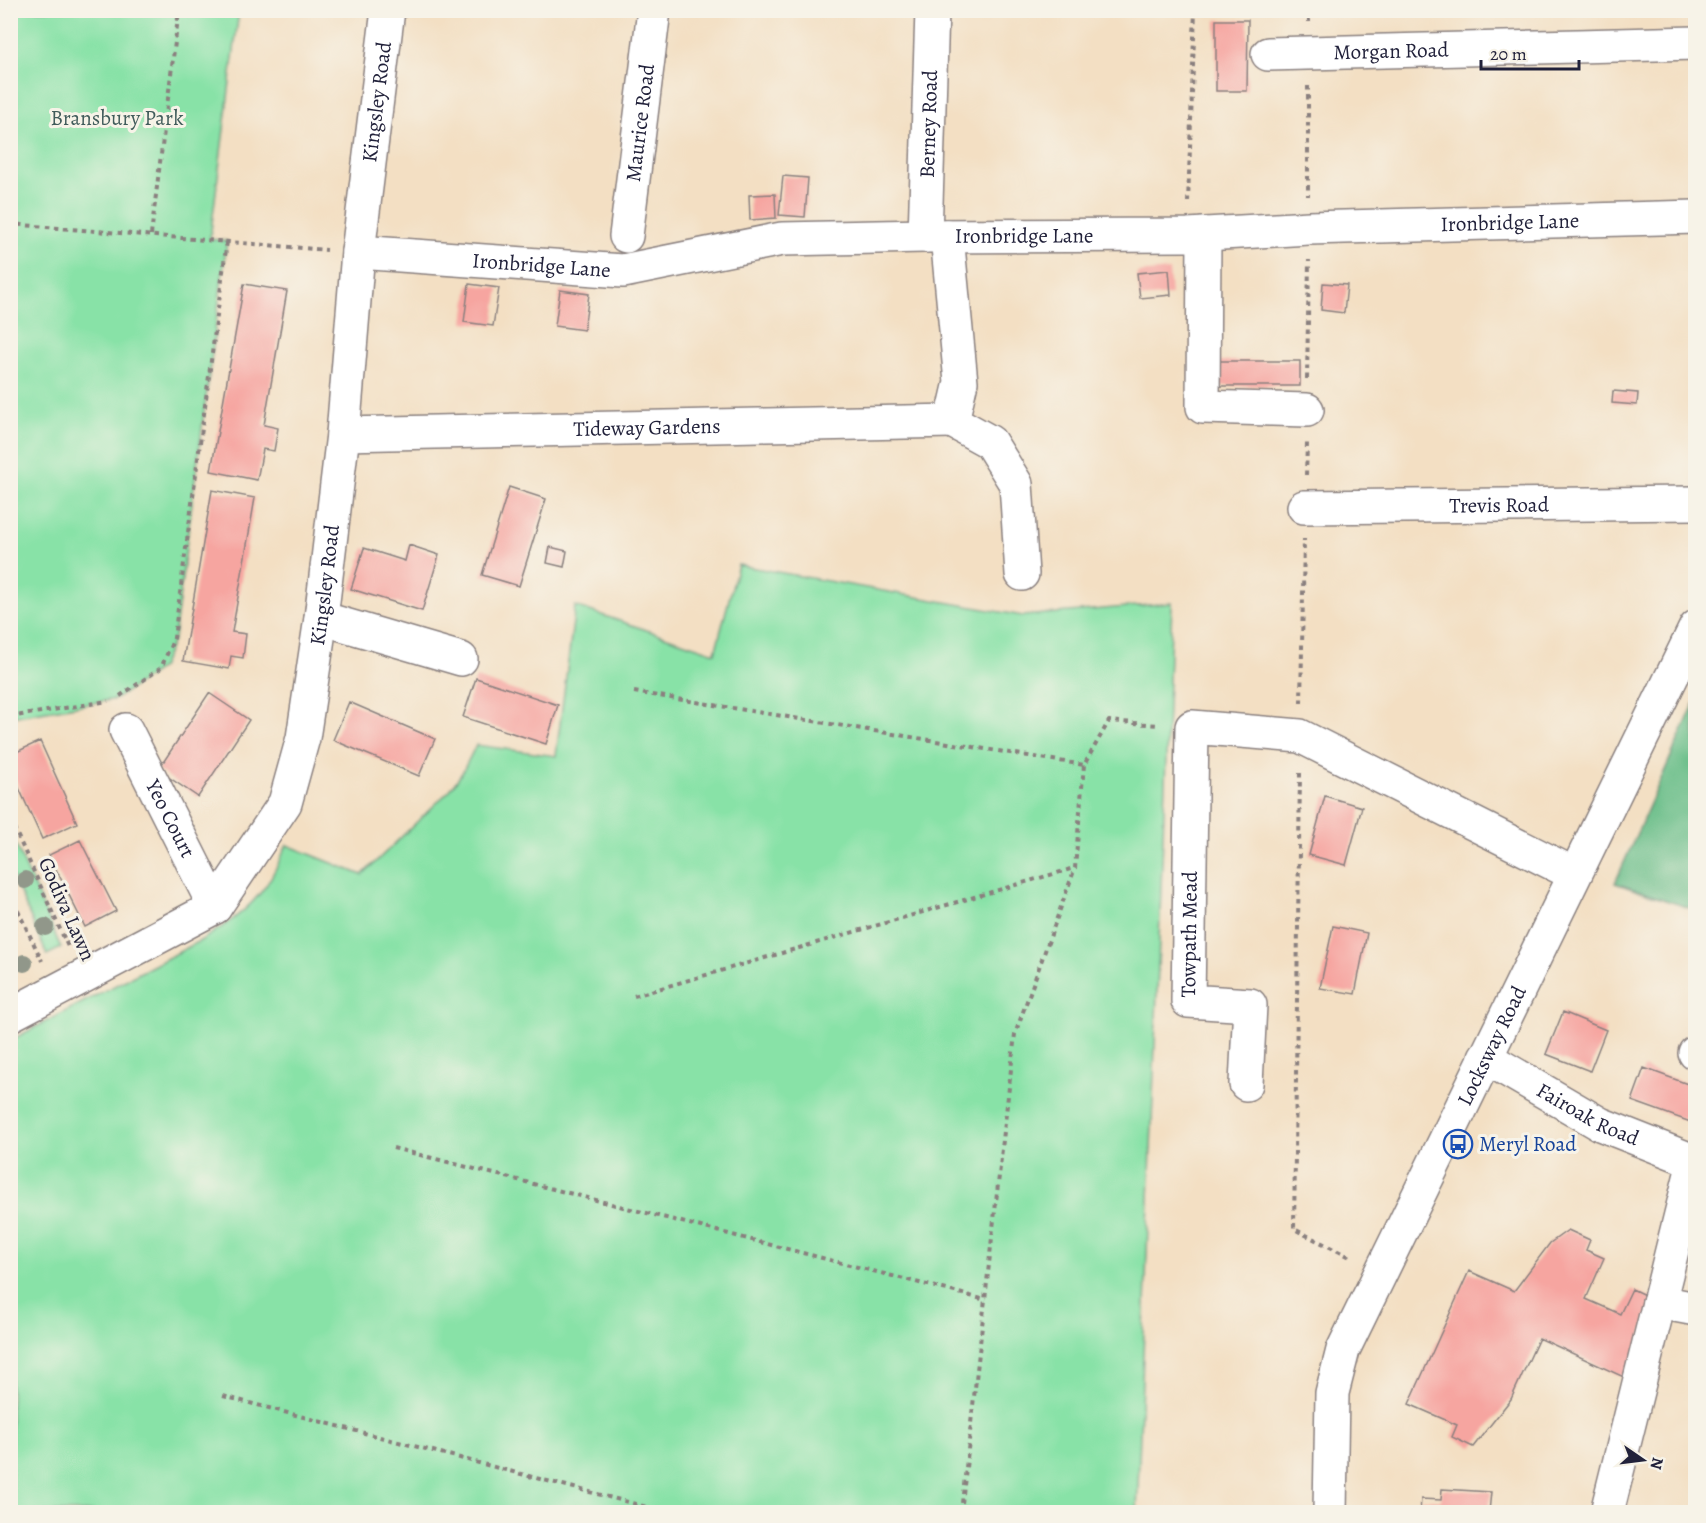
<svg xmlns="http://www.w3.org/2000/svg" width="1706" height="1523" viewBox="0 0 1706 1523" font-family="Alegreya,serif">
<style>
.green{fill:#88e2a7;stroke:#558271;stroke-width:1.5}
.forest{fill:#6ec08c;stroke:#487164;stroke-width:1.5}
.building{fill:#f6a5a0}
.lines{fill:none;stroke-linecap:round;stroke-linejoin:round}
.minor-casing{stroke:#8a807f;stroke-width:36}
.path{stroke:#8a807f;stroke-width:4;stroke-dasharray:4.5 4.5;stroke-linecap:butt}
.minor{stroke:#fff;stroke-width:33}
.tree{fill:#91978a}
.labels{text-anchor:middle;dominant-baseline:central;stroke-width:6;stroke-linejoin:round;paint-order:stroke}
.street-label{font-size:21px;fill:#22223b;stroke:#f7f3e8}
.park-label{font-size:21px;fill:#415c5b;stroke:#f7f3e8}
.transit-label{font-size:21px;fill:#164399;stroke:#f7f3e8;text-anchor:start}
</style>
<rect width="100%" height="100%" fill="#f7f3e8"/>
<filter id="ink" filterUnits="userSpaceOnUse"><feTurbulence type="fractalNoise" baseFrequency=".0167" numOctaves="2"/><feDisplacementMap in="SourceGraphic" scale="12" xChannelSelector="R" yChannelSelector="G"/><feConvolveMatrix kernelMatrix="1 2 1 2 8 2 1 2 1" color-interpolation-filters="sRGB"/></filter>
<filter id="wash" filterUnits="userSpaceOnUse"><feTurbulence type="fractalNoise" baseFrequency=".008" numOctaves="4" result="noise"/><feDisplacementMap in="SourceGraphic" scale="24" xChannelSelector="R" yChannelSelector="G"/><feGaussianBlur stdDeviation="1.35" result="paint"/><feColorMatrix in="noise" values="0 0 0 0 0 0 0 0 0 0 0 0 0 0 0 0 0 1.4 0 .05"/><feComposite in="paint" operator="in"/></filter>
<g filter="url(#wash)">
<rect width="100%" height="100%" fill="#f3dfc3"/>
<path class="green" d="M11,10L239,11L210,239L227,241L174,638L161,668L116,699L11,717Z
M738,565L1023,616L1172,603L1137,1512H11V1040L200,941C224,926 248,911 265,887C274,875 280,859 287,845L362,875L450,790L462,773L476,745L556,756L575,606L715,653Z
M11,834L61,948L47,955L11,872Z"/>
<path class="forest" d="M1695,702V910L1615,883Z"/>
<g id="blocks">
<path class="building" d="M1216,20H1248L1247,91H1216Z
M783,176L808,178L805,217L779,215Z
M775,194L776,218L750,220L749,195Z
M1169,270L1171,295L1140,298L1137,273Z
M1323,283L1347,285L1344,313L1321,310Z
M244,284L287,291L264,425L278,428L274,451L263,449L257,480L211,471Z
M469,284L499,288L493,326L464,322Z
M560,290L589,294L584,330L555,326Z
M1209,361H1300V386H1209Z
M1613,391L1638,393L1637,405L1612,403Z
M509,487L546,499L519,586L482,575Z
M212,490L255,498L232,632L246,634L243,658L231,656L229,669L183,661Z
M409,545L439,555L422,611L351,589L364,548L405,561Z
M550,547L567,551L564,567L547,563Z
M476,678L558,705L546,744L463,717Z
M209,693L249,720L198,797L158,770Z
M349,702L435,739L419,776L333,740Z
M40,741L77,823L42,839L10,768V755Z
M1325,796L1362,807L1346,865L1309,855Z
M80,840L116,911L85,927L49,855Z
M1333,926L1367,933L1355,994L1320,988Z
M1563,1012L1606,1030L1590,1071L1546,1054Z
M1644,1068L1696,1087V1124L1632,1101Z
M1568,1230L1590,1240L1586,1250L1604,1258L1586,1299L1620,1314L1632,1289L1653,1299L1628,1379L1539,1338L1511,1399L1473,1447L1452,1437L1457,1425L1409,1404L1469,1271L1514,1291L1550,1243Z
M1442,1489L1491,1492L1489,1512H1420L1421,1499L1441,1500Z"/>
</g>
</g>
<g filter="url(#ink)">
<use href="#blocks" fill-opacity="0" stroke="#8a807f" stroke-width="1.5"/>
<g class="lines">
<g class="minor-casing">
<g id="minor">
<path id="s1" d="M1268,54L1696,43"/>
<path d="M1204,234L1203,407L1307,410"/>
<path id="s2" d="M626,236L654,10"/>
<path id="s3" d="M925,236L932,10"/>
<path d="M947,236L961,382L952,421L990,442L1016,484L1022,574"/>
<path id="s4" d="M358,252L623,271L782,239L925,236L1188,235L1309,228L1696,217"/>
<path id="s5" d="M343,434L952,421"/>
<path id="s6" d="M1304,507L1696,503"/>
<path d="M321,618L461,659"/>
<path id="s7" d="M126,730L215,907"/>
<path id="s8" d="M10,1015L215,907L285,803L303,738L321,618L343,434L358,252L388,10"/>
<path d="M1695,1053H1696"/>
<path id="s9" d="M1485,1057L1600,1124L1696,1162"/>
<path id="s10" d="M1246,1084L1250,1005L1188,1001L1192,727L1300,736L1574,874"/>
<path d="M1659,1302L1696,1309"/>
<path id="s11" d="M1330,1512L1332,1393L1343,1350L1696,627"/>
<path d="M1607,1512L1694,1162"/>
</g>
</g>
<path class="path" d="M1309,10V22
M1308,86V196
M1188,202L1195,10
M10,224L327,250
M151,235L179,10
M1307,379L1309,260
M1306,475L1307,443
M634,692L1084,765L1109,721L1159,725
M120,696L161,668L174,638L227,241
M1301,703L1304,539
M10,717L108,701
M1300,773L1294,1229L1352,1258
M10,819L69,949
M10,894L42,961
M634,996L1074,868
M393,1148L986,1300
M223,1396L666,1512
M961,1512L1015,1034L1075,868L1084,765"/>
<use href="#minor" class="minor"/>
</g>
<g class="tree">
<circle cx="25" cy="880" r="9"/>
<circle cx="45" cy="927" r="9"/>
<circle cx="24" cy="963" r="9"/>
</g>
</g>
<defs>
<g id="bus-ring" transform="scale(1.5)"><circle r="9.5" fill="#f7f3e8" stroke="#1a4fb4" stroke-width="1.5"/><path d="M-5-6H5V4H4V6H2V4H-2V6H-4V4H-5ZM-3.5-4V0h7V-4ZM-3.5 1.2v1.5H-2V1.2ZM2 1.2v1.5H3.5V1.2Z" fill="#1a4fb4"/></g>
</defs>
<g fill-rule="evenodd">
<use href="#bus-ring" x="1458" y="1144"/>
</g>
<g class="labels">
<g class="street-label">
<text stroke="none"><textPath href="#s1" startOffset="123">Morgan Road</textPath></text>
<text stroke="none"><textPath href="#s8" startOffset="1065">Kingsley Road</textPath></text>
<text stroke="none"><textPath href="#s2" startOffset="114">Maurice Road</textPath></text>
<text stroke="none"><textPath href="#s3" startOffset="112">Berney Road</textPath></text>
<text stroke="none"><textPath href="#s4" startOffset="1156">Ironbridge Lane</textPath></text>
<text stroke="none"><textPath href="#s4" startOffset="670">Ironbridge Lane</textPath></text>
<text stroke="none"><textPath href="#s4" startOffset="184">Ironbridge Lane</textPath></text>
<text stroke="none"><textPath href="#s5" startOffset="304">Tideway Gardens</textPath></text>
<text stroke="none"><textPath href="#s6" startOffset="195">Trevis Road</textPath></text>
<text stroke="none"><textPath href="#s8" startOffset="579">Kingsley Road</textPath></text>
<text stroke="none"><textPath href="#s7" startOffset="99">Yeo Court</textPath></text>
<text transform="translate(67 909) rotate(66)">Godiva Lawn</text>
<text stroke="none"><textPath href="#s10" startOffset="208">Towpath Mead</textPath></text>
<text stroke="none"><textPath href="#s11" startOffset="502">Locksway Road</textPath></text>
<text stroke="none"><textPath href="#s9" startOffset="118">Fairoak Road</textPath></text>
</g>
<g class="park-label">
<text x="117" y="118">Bransbury Park</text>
</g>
<g class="transit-label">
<text x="1479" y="1144">Meryl Road</text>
</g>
</g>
<rect width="1706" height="1523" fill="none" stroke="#f7f3e8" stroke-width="36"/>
<g transform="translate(1643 1460) rotate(104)" stroke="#f7f3e8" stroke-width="4.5" paint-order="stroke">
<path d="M0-4.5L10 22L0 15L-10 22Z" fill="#22223b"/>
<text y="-9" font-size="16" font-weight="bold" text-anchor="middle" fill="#22223b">N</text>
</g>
<path d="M1481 60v9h98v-9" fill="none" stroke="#22223b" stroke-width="3"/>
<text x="1490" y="60" font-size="18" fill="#22223b" stroke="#f7f3e8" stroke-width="4.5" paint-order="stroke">20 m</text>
</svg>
